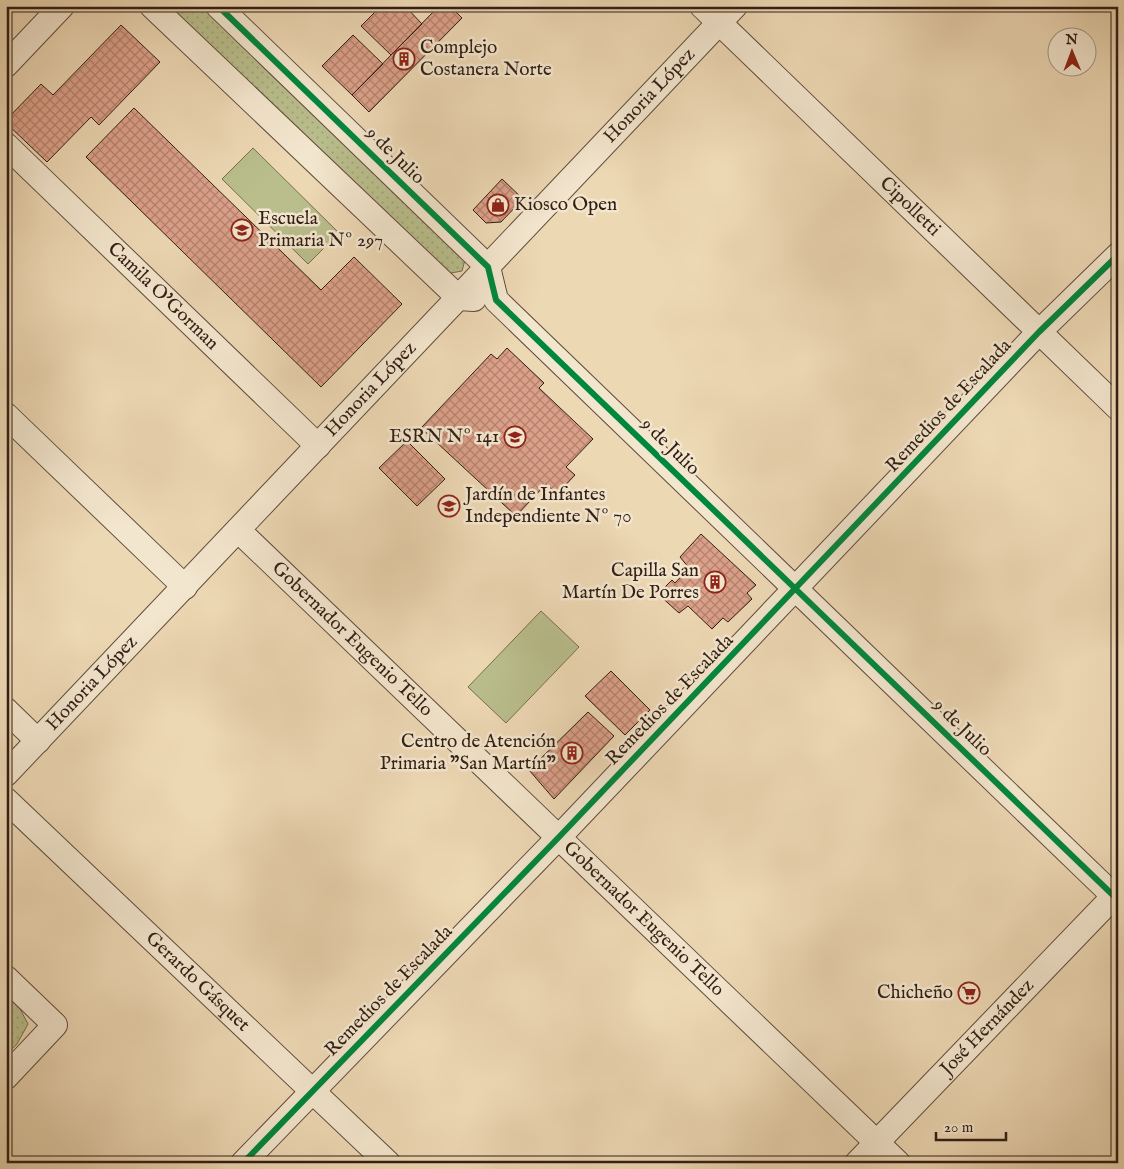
<svg xmlns="http://www.w3.org/2000/svg" width="1124" height="1169" viewBox="0 0 1124 1169" font-family="'IM FELL English',serif">
<style>
.grass{fill:url(#grass-dots);stroke:#756e50}
.garden{fill:#b9be8c;stroke:#756e50}
.building{fill:url(#building-cross-hatch);stroke:#311e15}
.lines{fill:none;stroke-linecap:round;stroke-linejoin:round}
.street-casing{stroke:#604c3d;stroke-width:26}
.street{stroke:#f3e6ce;stroke-width:24}
.cycleway-casing{stroke:#f3e6ce;stroke-width:9}
.cycleway{stroke:#00873e;stroke-width:6}
.labels{text-anchor:middle;dominant-baseline:central;stroke-width:5;stroke-linejoin:round;paint-order:stroke}
.poi-label{font-size:19px;fill:#311e15;stroke:#f3e6ce;text-anchor:start}
.street-label{font-size:19px;fill:#311e15;stroke:#f3e6ce}
</style>
<defs>
<pattern id="grass-dots" width="8" height="8" patternUnits="userSpaceOnUse" patternTransform="scale(1.25)"><rect width="8" height="8" fill="#b9be8c"/><path d="M2 2h.1M6 6h.1" fill="none" stroke="#a0a378" stroke-width="1.8" stroke-linecap="round"/></pattern>
<pattern id="building-cross-hatch" width="8" height="8" patternUnits="userSpaceOnUse" patternTransform="scale(1.25)"><rect width="8" height="8" fill="#dca089"/><path d="M0 0l8 8M0 8l8-8" fill="none" stroke="#b3826f"/></pattern>
</defs>
<rect width="100%" height="100%" fill="#edd8b4"/>
<filter id="stains"><feTurbulence type="fractalNoise" baseFrequency=".004" numOctaves="4"/><feColorMatrix values="0 0 0 0 .2 0 0 0 0 .09 0 0 0 0 .02 0 0 0 .5 -.17"/></filter>
<radialGradient id="worn" r=".72"><stop offset=".6" stop-color="#630" stop-opacity="0"/><stop offset="1" stop-color="#630" stop-opacity=".3"/></radialGradient>
<path class="grass" d="M164,6H208L465,260L462,271L451,273L440,269Z
M6,995L19,1007L28,1024L17,1044L6,1055Z"/>
<path class="garden" d="M253,148L339,233L308,264L222,179Z
M541,611L579,647L506,723L468,687Z"/>
<path class="building" d="M381,6H405L422,24L391,55L361,26Z
M439,6H450L462,18L369,112L352,95Z
M121,25L160,62L99,125L91,117L47,162L6,123V120L41,84L53,95Z
M353,35L383,64L352,95L322,66Z
M134,108L321,290L354,257L402,304L321,387L86,157Z
M502,179L523,199L501,222L486,223L473,210Z
M507,348L544,383L539,388L593,439L566,467L575,475L557,494L546,484L516,516L421,428L491,354L497,359Z
M407,441L445,479L417,506L379,468Z
M701,534L756,585L747,593L752,599L728,622L723,618L712,629L688,606L679,613L658,594L672,580L675,583L689,568L680,557Z
M611,671L650,710L625,735L585,696Z
M588,712L614,736L554,799L529,770Z"/>
<g class="lines">
<g class="street-casing">
<g id="street">
<path d="M152,6L459,298L474,299"/>
<path d="M218,6L488,267L496,300L1118,900"/>
<path id="s1" d="M702,6L1118,408"/>
<path d="M6,65L62,6"/>
<path id="s2" d="M6,145L318,446"/>
<path d="M6,415L185,587"/>
<path id="s3" d="M238,530L898,1163"/>
<path d="M6,710L38,741"/>
<path id="s4" d="M6,774L735,6"/>
<path id="s5" d="M6,800L388,1163"/>
<path d="M6,978L55,1025L6,1077"/>
<path d="M243,1163L559,837L1039,332L1118,255"/>
<path id="s6" d="M857,1163L1118,892"/>
</g>
</g>
<use href="#street" class="street"/>
<g class="cycleway-casing">
<path id="cycleway" d="M218,6L488,267L496,300L1118,900
M243,1163L559,837L1039,332L1118,255"/>
</g>
<use href="#cycleway" class="cycleway"/>
</g>
<defs>
<g id="building-ring" transform="scale(1.125)"><circle r="9.5" fill="#f3e6ce" stroke="#8f2418" stroke-width="1.5"/><path d="M-4-6H4V6H1V3H-1V6H-4ZM-2.5-4.3h1.7v1.8h-1.7ZM.8-4.3h1.7v1.8H.8ZM-2.5-1h1.7V.8h-1.7ZM.8-1h1.7V.8H.8Z" fill="#8f2418"/></g>
<g id="shop-ring" transform="scale(1.125)"><circle r="9.5" fill="#f3e6ce" stroke="#8f2418" stroke-width="1.5"/><path d="M-5-2.5h2.3a2.7 3.5 0 0 1 5.4 0H5L5.5 6h-11ZM-1.5-2.5h3a1.5 2.3 0 0 0-3 0Z" fill="#8f2418"/></g>
<g id="school-ring" transform="scale(1.125)"><circle r="9.5" fill="#f3e6ce" stroke="#8f2418" stroke-width="1.5"/><path d="M0-5L7-2L0 1L-7-2ZM-4 1L0 2.5L4 1V4Q0 6-4 4Z" fill="#8f2418"/></g>
<g id="supermarket-ring" transform="scale(1.125)"><circle r="9.5" fill="#f3e6ce" stroke="#8f2418" stroke-width="1.5"/><path d="M-6-5.5h2.5l.6 2H6L4.5 2H-2.5L-4.4-4H-6ZM-1.5 3.2a1.3 1.3 0 1 0 .1 0ZM3 3.2a1.3 1.3 0 1 0 .1 0Z" fill="#8f2418"/></g>
</defs>
<g fill-rule="evenodd">
<use href="#building-ring" x="404" y="59"/>
<use href="#shop-ring" x="498" y="205"/>
<use href="#school-ring" x="242" y="230"/>
<use href="#school-ring" x="515" y="437"/>
<use href="#school-ring" x="449" y="506"/>
<use href="#building-ring" x="715" y="582"/>
<use href="#building-ring" x="572" y="753"/>
<use href="#supermarket-ring" x="969" y="993"/>
</g>
<g class="labels">
<g class="poi-label">
<text x="420" y="48">Complejo<tspan x="420" dy="22">Costanera Norte</tspan></text>
<text x="514" y="205">Kiosco Open</text>
<text x="258" y="219">Escuela<tspan x="258" dy="22">Primaria Nº 297</tspan></text>
<text x="499" y="437" text-anchor="end">ESRN Nº 141</text>
<text x="465" y="495">Jardín de Infantes<tspan x="465" dy="22">Independiente Nº 70</tspan></text>
<text x="699" y="571" text-anchor="end">Capilla San<tspan x="699" dy="22">Martín De Porres</tspan></text>
<text x="556" y="742" text-anchor="end">Centro de Atención<tspan x="556" dy="22">Primaria "San Martín"</tspan></text>
<text x="953" y="993" text-anchor="end">Chicheño</text>
</g>
<g class="street-label">
<text stroke="none"><textPath href="#s4" startOffset="935">Honoria López</textPath></text>
<text transform="translate(395 156) rotate(44)">9 de Julio</text>
<text stroke="none"><textPath href="#s1" startOffset="289">Cipolletti</textPath></text>
<text stroke="none"><textPath href="#s2" startOffset="218">Camila O'Gorman</textPath></text>
<text stroke="none"><textPath href="#s4" startOffset="530">Honoria López</textPath></text>
<text transform="translate(949 406) rotate(-47)">Remedios de Escalada</text>
<text transform="translate(670 447) rotate(44)">9 de Julio</text>
<text stroke="none"><textPath href="#s3" startOffset="158">Gobernador Eugenio Tello</textPath></text>
<text stroke="none"><textPath href="#s4" startOffset="125">Honoria López</textPath></text>
<text transform="translate(670 700) rotate(-46)">Remedios de Escalada</text>
<text transform="translate(962 728) rotate(44)">9 de Julio</text>
<text stroke="none"><textPath href="#s3" startOffset="562">Gobernador Eugenio Tello</textPath></text>
<text stroke="none"><textPath href="#s5" startOffset="264">Gerardo Gásquet</textPath></text>
<text transform="translate(389 991) rotate(-46)">Remedios de Escalada</text>
<text stroke="none"><textPath href="#s6" startOffset="188">José Hernández</textPath></text>
</g>
</g>
<rect width="1124" height="1169" fill="none" stroke="#edd8b4" stroke-width="25"/>
<rect x="8" y="8" width="1109" height="1154" fill="none" stroke="#311e15" stroke-width="2.5"/>
<rect x="12" y="12" width="1099" height="1144" fill="none" stroke="#311e15"/>
<g transform="translate(1072 52) rotate(359)"><circle r="24" fill="#f3e6ce" stroke="#a59684"/>
<path d="M0-4L9 19L0 12L-9 19Z" fill="#8f2418"/>
<text y="-8" font-size="14" font-weight="bold" text-anchor="middle" fill="#311e15">N</text>
</g>
<path d="M936 1132v8h70v-8" fill="none" stroke="#311e15" stroke-width="2.5"/>
<text x="944" y="1132" font-size="15" fill="#311e15" stroke="#f3e6ce" stroke-width="4" paint-order="stroke">20 m</text>
<rect width="100%" height="100%" filter="url(#stains)"/>
<rect width="100%" height="100%" fill="url(#worn)"/>
</svg>
